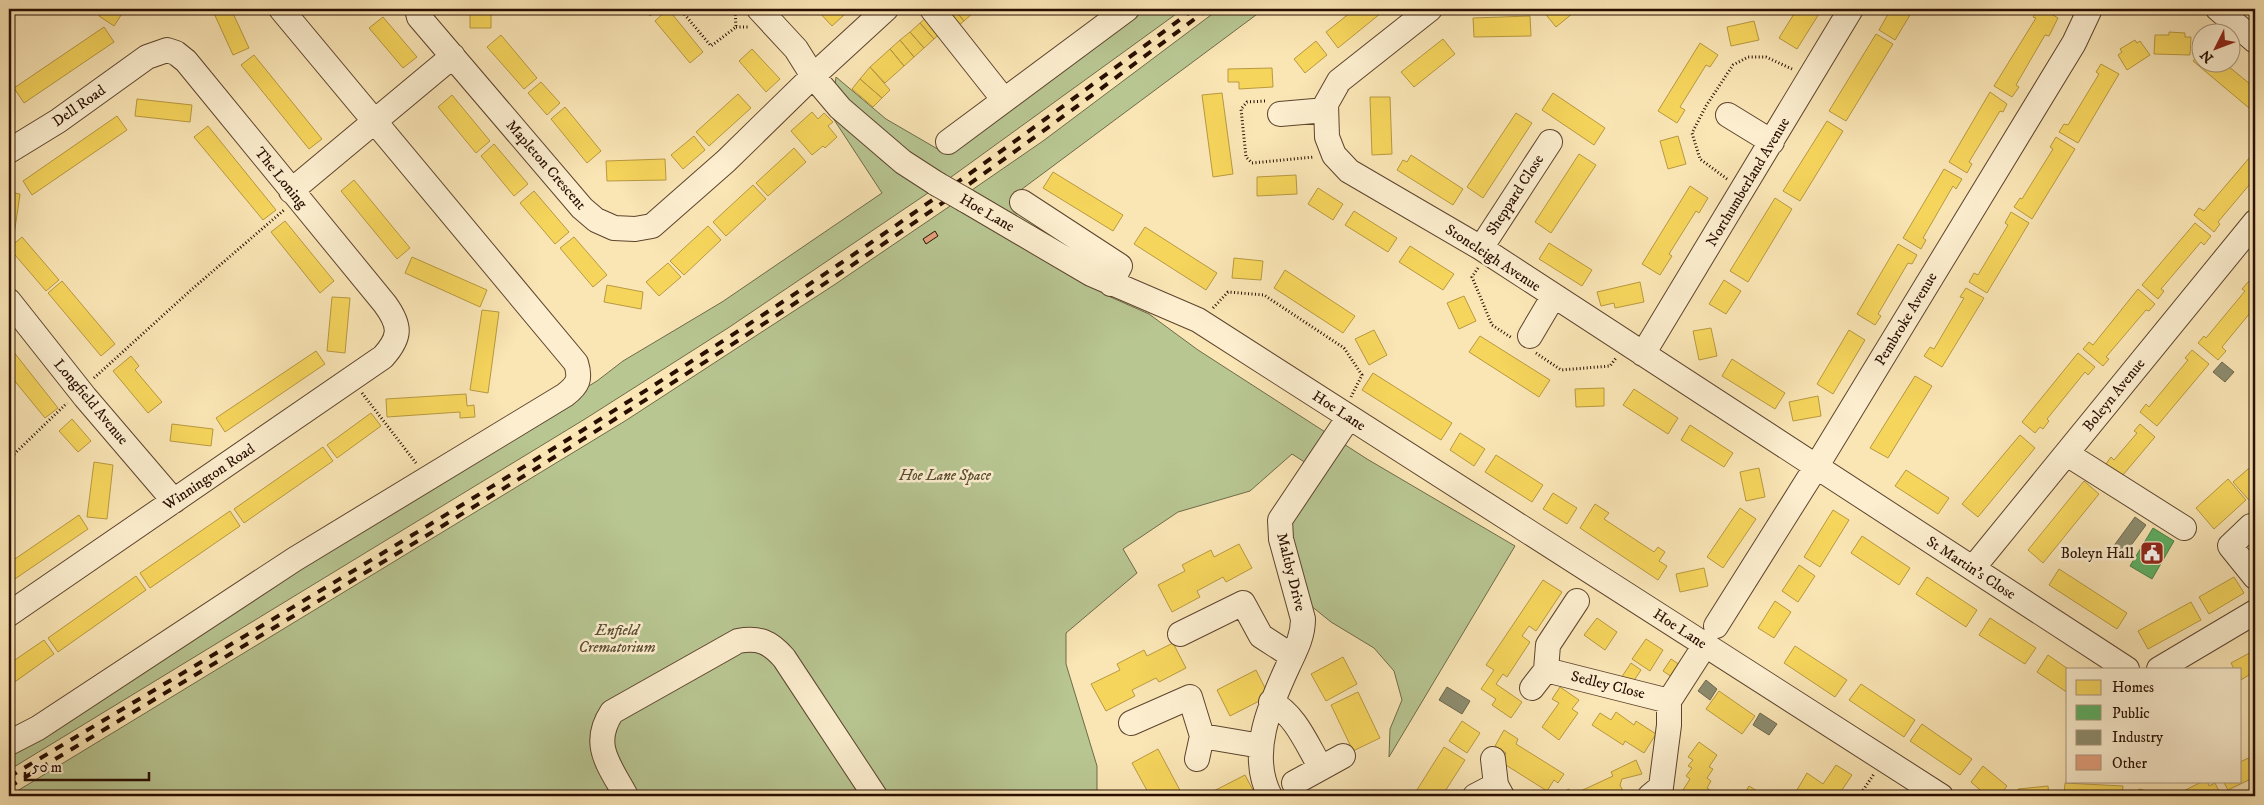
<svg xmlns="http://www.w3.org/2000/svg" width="2264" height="805" viewBox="0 0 2264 805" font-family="'IM FELL DW Pica',serif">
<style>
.green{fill:#b8c692;stroke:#706a49}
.homes{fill:#f6d55c;stroke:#b89940}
.public{fill:#5aae61;stroke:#4b7e44}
.industry{fill:#8c8c6e;stroke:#6e664d}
.building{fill:#e49f7b;stroke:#290e00}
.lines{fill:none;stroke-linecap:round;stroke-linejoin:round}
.minor-casing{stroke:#5d442d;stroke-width:26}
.path{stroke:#290e00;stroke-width:3;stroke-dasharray:1 2.5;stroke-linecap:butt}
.minor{stroke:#fceecf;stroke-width:24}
.rail{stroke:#290e00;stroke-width:4;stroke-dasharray:9 9;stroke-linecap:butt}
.minor-bridge-casing{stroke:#5d442d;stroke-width:26;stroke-linecap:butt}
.minor-bridge{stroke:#fceecf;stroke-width:24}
.labels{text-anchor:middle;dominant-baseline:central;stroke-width:5;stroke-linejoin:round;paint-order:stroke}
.street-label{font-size:15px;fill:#290e00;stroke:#fceecf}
.park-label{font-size:15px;font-style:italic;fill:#5b4e33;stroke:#fceecf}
.poi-label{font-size:15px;fill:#290e00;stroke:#fceecf;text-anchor:end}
</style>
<rect width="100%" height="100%" fill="#fae5b5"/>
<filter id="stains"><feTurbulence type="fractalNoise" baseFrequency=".004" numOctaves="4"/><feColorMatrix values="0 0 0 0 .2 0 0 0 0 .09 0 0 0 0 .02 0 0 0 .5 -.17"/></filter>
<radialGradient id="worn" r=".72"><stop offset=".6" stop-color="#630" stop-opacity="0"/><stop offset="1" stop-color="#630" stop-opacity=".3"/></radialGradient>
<path class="green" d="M1134,9H1183L947,180L917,160L841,97L835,85L836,77L886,119L941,151Z
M1219,9H1264L1010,198L1085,259L969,192L1043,141Z
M829,112L884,162L931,191L728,328L585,419L9,770V748L357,527L597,381L623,361L722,302L882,193Z
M953,204L1106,295L1149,314L1198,350L1367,459L1515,546L1389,757L1390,729L1402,700L1394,671L1374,648L1331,622L1305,601L1286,523L1306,463L1292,454L1250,491L1178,512L1123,549L1137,573L1066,633V664L1097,766V796H9L625,421L834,285Z"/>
<path class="homes" d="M104,9H125L114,26L99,16Z
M212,9H231L249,48L233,55Z
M470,9H491V28H470Z
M644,9H659L650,16Z
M668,9L703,52L690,63L655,21Z
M816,9H838L844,15L832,26Z
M943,9H954L964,21L954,29Z
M954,9H971L974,12L964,21Z
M1355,9H1386L1338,48L1326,32Z
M1546,9H1578L1556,27L1543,11Z
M1797,9H1822L1797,49L1779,38Z
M1891,9H1899L1910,15L1895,40L1879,30Z
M2038,9H2043L2058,18L2049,36L2045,35L2016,85L2019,87L2012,97L1994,86L2036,18L2033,17Z
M930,14L944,30L934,39L920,23Z
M1530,16L1531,36L1474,37L1473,18Z
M383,17L417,57L403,68L369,28Z
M1754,21L1759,40L1731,46L1727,27Z
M920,23L934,39L924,48L910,32Z
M104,27L114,42L24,103L14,88Z
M910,32L924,48L914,57L900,40Z
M2169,32L2185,33V37H2191L2190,55L2154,54L2155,35H2169Z
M1876,34L1893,44L1846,121L1829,111Z
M501,35L537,78L524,89L487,47Z
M1443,39L1455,54L1414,87L1401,72Z
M900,40L914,57L904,66L890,49Z
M2135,40L2137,43L2140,41L2150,55L2127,70L2118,55L2122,52L2120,49Z
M1316,41L1327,55L1305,73L1294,59Z
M1700,43L1718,55L1710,67L1706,65L1680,107L1685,110L1677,123L1658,111Z
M752,49L780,79L766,92L739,61Z
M890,49L904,66L885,83L870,67Z
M2202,50V62H2223L2255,88V113L2193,61Z
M254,55L322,139L309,149L241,65Z
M2101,64L2119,74L2078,143L2059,132L2064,124L2068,125L2099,74L2096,72Z
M870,67L890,90L882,98L860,79Z
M1272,68L1273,87L1239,89V82H1228V69Z
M860,79L882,98L873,107L852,89Z
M541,82L560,103L547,115L528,93Z
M1990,92L2007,104L2003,112L2000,111L1969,162L1972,164L1967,173L1949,162Z
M1222,93L1233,174L1213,177L1202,95Z
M1553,93L1605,128L1594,145L1542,110Z
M738,94L751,108L709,146L696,132Z
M452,95L490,141L476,153L438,107Z
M1370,97H1390L1392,154L1372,155Z
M137,99L192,105L190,122L135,116Z
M565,107L601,151L587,163L551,119Z
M812,112L818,119L824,113L833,122L828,126L837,137L825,148L823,146L812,155L791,131Z
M1516,113L1532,123L1483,198L1467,187Z
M117,116L127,130L32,195L23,181Z
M1827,121L1843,131L1800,201L1783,191Z
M208,126L276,210L263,220L194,137Z
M694,136L705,150L683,169L671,155Z
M1678,136L1686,164L1668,169L1660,141Z
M2056,137L2075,149L2032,219L2014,207L2020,198L2022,199L2053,149L2050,147Z
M494,144L528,184L514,196L481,156Z
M794,148L806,162L768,196L756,183Z
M1579,154L1596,165L1551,233L1535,222Z
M1411,155L1463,189L1453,205L1397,170L1403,160L1407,162Z
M2250,157L2255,161V178L2218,222L2220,224L2214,232L2194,215L2199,208L2204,211Z
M665,159L666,180L607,181L606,161Z
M1944,169L1962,179L1956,189L1953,186L1923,238L1926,240L1921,249L1903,238Z
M1053,172L1123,215L1113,231L1043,188Z
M1296,175L1297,194L1257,196V177Z
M354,180L410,248L397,259L341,191Z
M753,185L766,199L726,236L713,222Z
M1690,186L1708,198L1699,213L1696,211L1669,254L1672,256L1660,275L1642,264Z
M1318,188L1343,204L1333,220L1308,204Z
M534,191L569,232L555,244L520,203Z
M9,192L20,194L14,235L9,234Z
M1775,198L1792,209L1748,282L1730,271Z
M1354,211L1397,238L1388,252L1345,225Z
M2011,212L2029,223L1987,293L1969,282L1974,273L1978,275L2008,225L2005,223Z
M285,221L334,281L320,293L271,232Z
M2195,223L2211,236L2204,245L2201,242L2161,289L2164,291L2158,299L2142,285Z
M708,226L721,240L684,275L670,261Z
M1145,227L1217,273L1206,290L1134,244Z
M22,237L59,280L46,291L9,248Z
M574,237L607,275L593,287L560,248Z
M1549,243L1592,270L1582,286L1539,259Z
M1898,244L1917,255L1912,264L1908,263L1878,314L1881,316L1875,325L1857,314Z
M1410,246L1454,274L1443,290L1399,262Z
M412,257L487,290L480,307L405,273Z
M1234,258L1263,261L1261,280L1232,278Z
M668,263L681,277L659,296L646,282Z
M1285,270L1355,316L1343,333L1274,288Z
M1724,280L1741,291L1726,314L1709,304Z
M62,281L115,344L101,356L48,293Z
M2249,281L2255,286V307L2222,347L2226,351L2218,360L2198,343L2204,336L2206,338L2245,291L2242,289Z
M1640,282L1644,302L1615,308L1614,303L1601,306L1597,292Z
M607,285L643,292L641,309L604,302Z
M1966,288L1984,298L1942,367L1924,356L1930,347L1934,349L1964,298L1960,297Z
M2138,289L2155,304L2149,311L2146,310L2106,357L2109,359L2103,366L2083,349L2089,342L2093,345Z
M1464,296L1476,321L1459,329L1447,303Z
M332,297L350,298L345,353L327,351Z
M482,310L499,312L488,393L470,390Z
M1711,328L1717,356L1699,360L1693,331Z
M1374,330L1387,355L1369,365L1355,339Z
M1849,330L1865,340L1833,394L1817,384Z
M1480,336L1550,380L1539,397L1469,352Z
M9,346L58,408L45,418L9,374Z
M2192,350L2209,364L2157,426L2140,412L2146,404L2149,407L2188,360L2185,358Z
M316,351L325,364L225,432L216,418Z
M2078,353L2095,367L2088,375L2085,372L2047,419L2049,421L2043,429L2040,427L2035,433L2022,422Z
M131,356L139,366L135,370L162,402L148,413L113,371Z
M1732,359L1785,393L1775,409L1722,376Z
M1373,373L1452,423L1441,440L1362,390Z
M1915,376L1932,386L1888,458L1870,448Z
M1604,388V406L1576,407L1575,389Z
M1634,389L1678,418L1668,434L1623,405Z
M466,394L467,406L474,405L475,417L460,418V412L387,417L386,399Z
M1818,396L1821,416L1793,421L1789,402Z
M371,413L381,426L337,458L327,445Z
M72,419L91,441L78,452L59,431Z
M172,424L213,429L211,446L170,441Z
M2140,424L2155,437L2117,482L2106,464L2111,457L2114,460L2137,433L2134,431Z
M1690,425L1733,453L1724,467L1681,440Z
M1460,433L1485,449L1474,466L1450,450Z
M2020,435L2035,448L1978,517L1962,504Z
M323,447L333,461L244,523L234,509Z
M1496,455L1543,485L1532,502L1485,472Z
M94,462L113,465L107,519L87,517Z
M2255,463V507L2233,482Z
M1759,468L1765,497L1746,501L1740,472Z
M1906,470L1949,498L1938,514L1895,486Z
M2228,479L2246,500L2214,529L2196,508Z
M2084,481L2099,494L2043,563L2028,550Z
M1553,493L1577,508L1567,524L1543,509Z
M1595,504L1609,513L1604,519L1654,552L1658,547L1665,552L1659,561L1667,566L1658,580L1580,528Z
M1740,508L1756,519L1723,568L1707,557Z
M1833,510L1849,520L1820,567L1804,557Z
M230,511L240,526L150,588L140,573Z
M79,515L88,529L9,583V563Z
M1862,536L1910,568L1899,585L1851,553Z
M1239,544L1252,568L1226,582L1223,577L1197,591L1200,597L1172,612L1158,585L1185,571L1182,565L1211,550L1214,557Z
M1799,565L1815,576L1798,602L1782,591Z
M1704,568L1708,586L1680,592L1676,574Z
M2059,569L2127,613L2117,629L2049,585Z
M136,576L146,590L58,652L48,638Z
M1927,577L1977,610L1966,627L1916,594Z
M2234,577L2244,593L2209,614L2199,597Z
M1543,580L1562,592L1536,631L1529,626L1522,636L1530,642L1507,677L1503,674L1496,684L1522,702L1511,718L1492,705L1496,699L1481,689L1494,670L1486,665Z
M1775,601L1791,612L1774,638L1758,628Z
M2191,602L2201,620L2148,649L2138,631Z
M1597,618L1617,632L1605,650L1584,635Z
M1990,618L2036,648L2025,664L1979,635Z
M1646,639L1663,650L1650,671L1632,659Z
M44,640L54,654L9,686V664Z
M1173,643L1186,668L1159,682L1156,678L1132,690L1135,696L1106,711L1091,684L1120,670L1117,664L1144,650L1147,656Z
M1795,646L1847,680L1835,697L1784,663Z
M2255,650V671L2241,680L2240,669H2234L2231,663Z
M2048,655L2068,669V693L2037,672Z
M1343,657L1357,684L1326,701L1311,674Z
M1671,659L1683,667L1675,679L1663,671Z
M1631,663L1641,670L1629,688L1619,681Z
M1256,670L1269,696L1230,716L1217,690Z
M1861,684L1915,720L1904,737L1849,700Z
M1560,687L1579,700L1572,709L1578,713L1559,740L1542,727L1559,703L1552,699Z
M1719,691L1755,716L1742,734L1706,709Z
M1358,692L1380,738L1353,751L1331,705Z
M1616,712L1634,725L1636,721L1656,734L1644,753L1625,741L1623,745L1592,725L1600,713L1611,720Z
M1462,721L1480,733L1467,753L1449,741Z
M1922,724L1972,759L1960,775L1910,741Z
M1504,730L1518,739L1516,744L1564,774L1558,783L1554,780L1547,791L1501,762L1506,753L1495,746Z
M1699,742L1717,755L1709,767L1713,769L1707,778L1711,781L1707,788L1710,790L1706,796H1692L1683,790L1690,779L1686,776L1692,768L1688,766L1693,760L1688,757Z
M1444,747L1465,760L1442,796H1420L1415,793Z
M1158,749L1183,796H1150L1132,763Z
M2255,755V777L2228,790L2223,781H2240V762Z
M1636,760L1642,774L1622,779L1620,785L1624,793L1617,796H1561L1560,793L1569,789L1572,795L1613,776L1611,772Z
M1836,765L1852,775L1840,793L1845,796H1806L1797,790L1807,773L1823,784Z
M1983,766L2007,786L1999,796H1987L1971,782Z
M1245,775L1256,796H1204Z
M2203,781H2207L2209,786L2215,783L2221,795L2179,796L2178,794Z
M2065,783L2123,786L2122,796H2064Z
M1749,786L1765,796H1743Z
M2048,786L2049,796H2019L2018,789Z
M2139,789L2168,796H2137Z"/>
<path class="public" d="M2153,528L2174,541L2152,579L2130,566Z"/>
<path class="industry" d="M2222,362L2234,372L2225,382L2213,372Z
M2135,517L2146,525L2121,559L2110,551Z
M1706,680L1717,689L1710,700L1698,691Z
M1447,687L1470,701L1462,714L1439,700Z
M1760,713L1777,724L1769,735L1753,725Z"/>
<path class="building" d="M935,231L938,236L926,244L923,239Z"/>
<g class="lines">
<g class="minor-casing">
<path id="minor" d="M417,9L419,17L582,208L596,220L614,228L635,229L652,226L726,161L813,76L886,9
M759,9L796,49L813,76L840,108L903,162L937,184
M932,9L1004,100
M1430,9L1339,81L1326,104L1327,137L1334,155L1349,171L1481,248L2127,669
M2218,9L2255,41
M1280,114L1326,110
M1728,115L1772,142
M948,142L1127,9
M9,151L58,121L147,57L167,50L176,53L186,61L385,304C401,326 401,337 383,357L9,614
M291,191L453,56
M965,200L1091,274L1198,320L1941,796
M1022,202L1120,266L1111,284
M1481,248L1550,142
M9,301L85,397L174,501
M1530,336L1553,297
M1643,354L1851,9
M2067,454L2184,528
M2251,526L2230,546L2255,577
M1973,568L2255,222
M1716,626L1816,467L2074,43L2090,9
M1180,634L1243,603L1261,636L1292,656
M2159,669L2255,612
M1546,670L1669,701
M1532,688L1546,670L1548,645L1577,601
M1271,702C1296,715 1307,745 1321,768
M1131,723L1190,697L1202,736L1197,759
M1202,736L1261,746
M9,743L38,728L295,559L565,395C578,385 581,379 576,363L281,9
M1493,759L1496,785L1502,796
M1294,783L1343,756
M626,796C610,766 590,745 612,712L738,641C759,637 770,642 784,658L875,796
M1270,796C1248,754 1270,705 1288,666C1295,651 1303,637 1303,619L1281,539L1280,520L1349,417
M1475,796L1496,785
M1650,796L1661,787L1669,725V701L1705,645"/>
</g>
<path class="path" d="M680,9L711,46L736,27L735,9
M736,27H750
M1265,101L1247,102L1241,109L1246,157L1252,163L1314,157
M1727,179L1700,159L1692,133L1706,106L1733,65L1748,57H1766L1792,69
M1478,268L1472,277L1492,325L1512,338
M1213,308L1228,292L1264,295L1344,348L1362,375L1351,397
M1536,353L1561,370L1610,366L1616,358
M94,378L191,290L284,210
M362,393L416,463
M9,459L67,403
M1859,796L1874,774"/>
<use href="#minor" class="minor"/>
<path class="rail" d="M9,777C297,604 588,435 866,246C977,170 1086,90 1194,9
M9,787C298,612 590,443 870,253C985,175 1097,92 1208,9"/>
<g class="minor-bridge-casing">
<path id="minor-bridge" d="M937,184L965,200"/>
</g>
<use href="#minor-bridge" class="minor-bridge"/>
</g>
<defs>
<g id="civic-square" transform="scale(1.25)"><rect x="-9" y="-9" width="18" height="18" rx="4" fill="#8f2418" stroke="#fceecf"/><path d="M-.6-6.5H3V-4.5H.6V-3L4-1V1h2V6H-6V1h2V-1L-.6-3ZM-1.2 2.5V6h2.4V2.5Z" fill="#fff"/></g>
</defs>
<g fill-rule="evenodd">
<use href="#civic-square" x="2152" y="553"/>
</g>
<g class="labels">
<g class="street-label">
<text transform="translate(79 106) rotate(-35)">Dell Road</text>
<text transform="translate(546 165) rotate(49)">Mapleton Crescent</text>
<text transform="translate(281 178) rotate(51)">The Loning</text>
<text transform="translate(1748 182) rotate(-59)">Northumberland Avenue</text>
<text transform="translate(1515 195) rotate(-57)">Sheppard Close</text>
<text transform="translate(987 213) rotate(30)">Hoe Lane</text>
<text transform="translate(1493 258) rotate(33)">Stoneleigh Avenue</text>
<text transform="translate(1906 319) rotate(-59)">Pembroke Avenue</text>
<text transform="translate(2114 395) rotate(-51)">Boleyn Avenue</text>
<text transform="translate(91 402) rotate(50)">Longfield Avenue</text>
<text transform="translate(1339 411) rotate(33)">Hoe Lane</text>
<text transform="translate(209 477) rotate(-34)">Winnington Road</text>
<text transform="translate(1971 568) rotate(33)">St Martin's Close</text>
<text transform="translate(1291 572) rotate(76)">Maltby Drive</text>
<text transform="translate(1680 629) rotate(33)">Hoe Lane</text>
<text transform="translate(1608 685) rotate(14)">Sedley Close</text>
</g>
<g class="park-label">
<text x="945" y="475">Hoe Lane Space</text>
<text x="617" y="630">Enfield<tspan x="617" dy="17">Crematorium</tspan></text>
</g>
<g class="poi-label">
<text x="2134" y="553">Boleyn Hall</text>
</g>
</g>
<rect width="2264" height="805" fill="none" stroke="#fae5b5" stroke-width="30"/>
<rect x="10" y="10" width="2244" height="785" fill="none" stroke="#290e00" stroke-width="2.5"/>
<rect x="15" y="15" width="2234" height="775" fill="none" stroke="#290e00"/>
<rect x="2066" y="668" width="175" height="115" fill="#fceecf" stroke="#a8947c"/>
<rect x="2076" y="680" width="25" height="15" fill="#f6d55c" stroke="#a8947c"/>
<text x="2112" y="692" font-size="15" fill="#290e00">Homes</text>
<rect x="2076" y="705" width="25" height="15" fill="#5aae61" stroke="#a8947c"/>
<text x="2112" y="718" font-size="15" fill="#290e00">Public</text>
<rect x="2076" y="730" width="25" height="15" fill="#8c8c6e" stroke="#a8947c"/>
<text x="2112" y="742" font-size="15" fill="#290e00">Industry</text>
<rect x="2076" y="755" width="25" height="15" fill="#e49f7b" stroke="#a8947c"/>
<text x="2112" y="768" font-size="15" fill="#290e00">Other</text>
<g transform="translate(2216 48) rotate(228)"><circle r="24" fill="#fceecf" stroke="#a8947c"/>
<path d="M0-4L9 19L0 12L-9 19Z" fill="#8f2418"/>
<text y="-8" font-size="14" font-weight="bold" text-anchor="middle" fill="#290e00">N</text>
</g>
<path d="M25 772v8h124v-8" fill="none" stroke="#290e00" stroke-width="2.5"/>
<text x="32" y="772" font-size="15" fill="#290e00" stroke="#fceecf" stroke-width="4" paint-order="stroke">50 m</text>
<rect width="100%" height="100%" filter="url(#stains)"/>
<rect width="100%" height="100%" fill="url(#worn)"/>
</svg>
